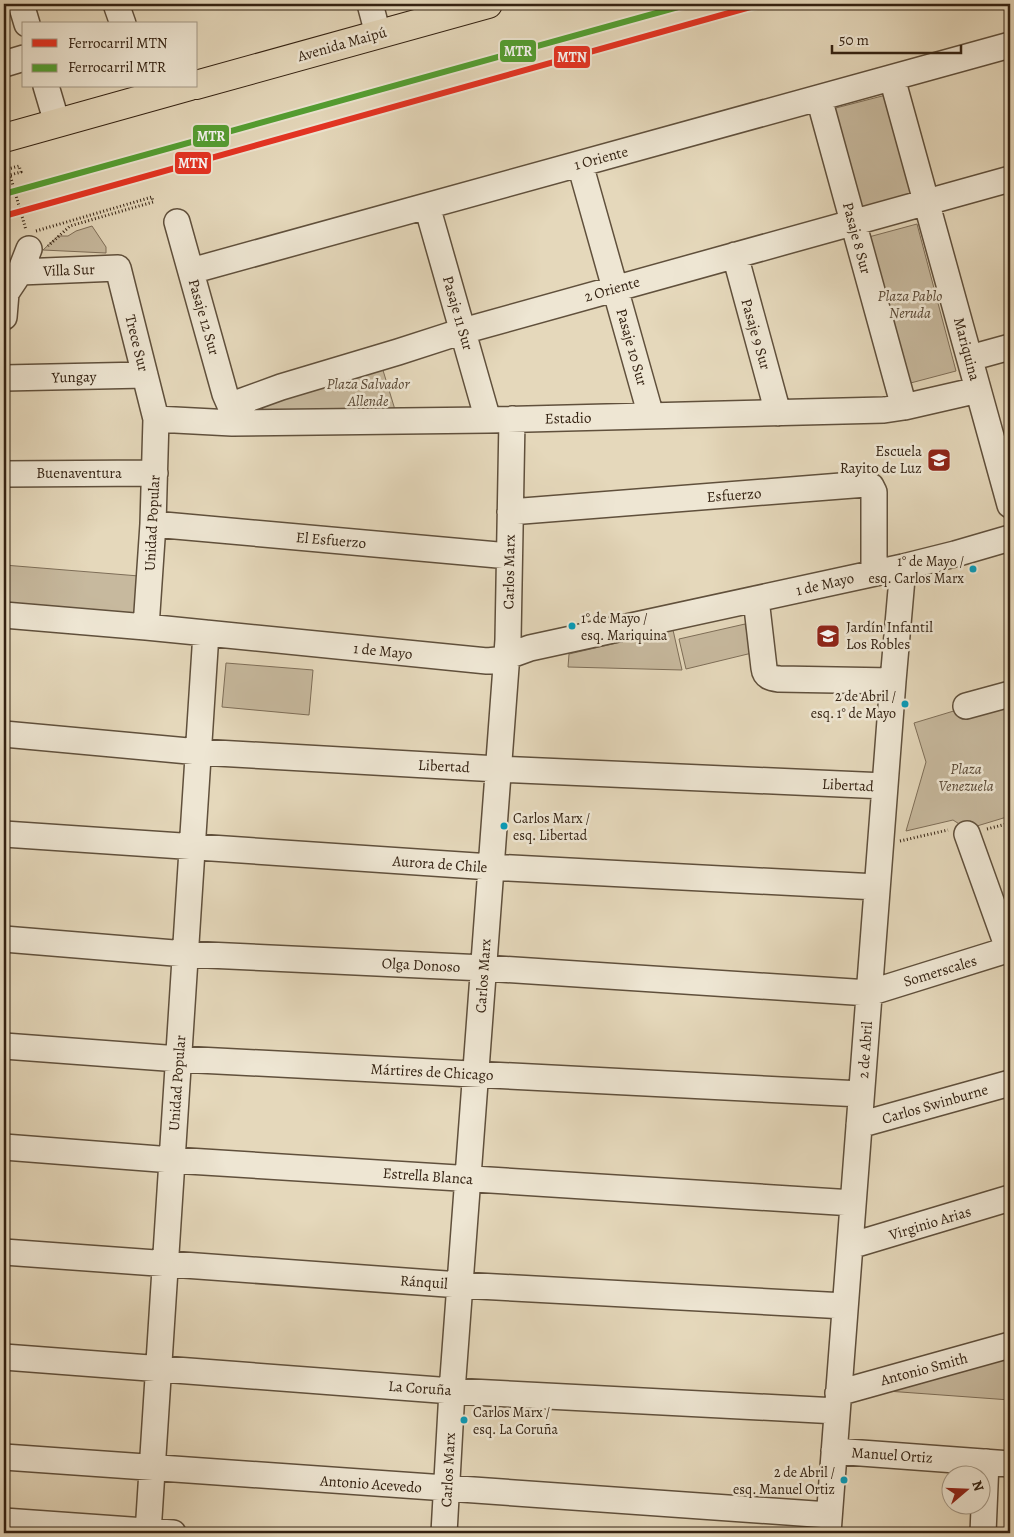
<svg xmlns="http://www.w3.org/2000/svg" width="1014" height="1537" viewBox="0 0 1014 1537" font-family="Alegreya,serif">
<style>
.green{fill:#c7b99e;stroke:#7e6e58}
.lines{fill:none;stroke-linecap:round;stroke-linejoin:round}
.minor-casing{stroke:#60503c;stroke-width:28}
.major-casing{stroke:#342212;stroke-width:30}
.path{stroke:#342212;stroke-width:3;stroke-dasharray:1 2.5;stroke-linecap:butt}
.minor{stroke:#eee6d3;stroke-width:25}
.major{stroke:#e5d8bb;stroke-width:28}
.rail-1-casing{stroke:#eee6d3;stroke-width:10}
.rail-2-casing{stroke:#eee6d3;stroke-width:10}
.rail-1{stroke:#e63323;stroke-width:6}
.rail-2{stroke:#53a032;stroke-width:6}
.bus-dot{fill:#059cbb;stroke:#eee6d3;stroke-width:2}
.labels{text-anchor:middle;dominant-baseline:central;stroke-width:5;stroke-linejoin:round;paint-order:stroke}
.bus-label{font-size:14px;fill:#342212;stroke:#eee6d3;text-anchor:end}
.street-label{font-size:15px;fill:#342212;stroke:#eee6d3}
.park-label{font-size:15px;font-style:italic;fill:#594835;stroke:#eee6d3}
.poi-label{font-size:15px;fill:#342212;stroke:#eee6d3;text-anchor:end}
.line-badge{stroke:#eee6d3;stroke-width:2}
.badge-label{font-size:14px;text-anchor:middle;font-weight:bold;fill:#fff}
</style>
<rect width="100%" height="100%" fill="#e5d8bb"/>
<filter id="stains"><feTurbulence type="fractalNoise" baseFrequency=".004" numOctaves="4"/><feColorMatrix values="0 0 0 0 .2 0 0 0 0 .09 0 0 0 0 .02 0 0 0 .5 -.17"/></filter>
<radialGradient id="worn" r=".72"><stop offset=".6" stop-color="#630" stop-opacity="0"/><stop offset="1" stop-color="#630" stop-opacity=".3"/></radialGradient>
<path class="green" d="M886,95L913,196L859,210L832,109Z
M917,224L956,371L903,385L865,238Z
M92,226L106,247V253L43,250L58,236H68L76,231Z
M382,367L396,413L245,414V408Z
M4,565L139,576L136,615L4,605Z
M745,624L752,653L686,669L679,639Z
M673,630L682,670L568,667L569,654Z
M226,663L313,670L309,715L222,707Z
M1010,694V816L967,829L953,820L906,831L926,762L914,723Z
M1010,1357V1400L887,1391Z"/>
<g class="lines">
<g class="minor-casing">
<path id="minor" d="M21,4L27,24
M116,4L123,24
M370,4L378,34
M4,64L24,58
M892,78L1010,505
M46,86L57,123
M819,98L904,407
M580,164L651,416
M427,206L488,420
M177,222L225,394L232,410
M735,255L778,413
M191,271L1010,45
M20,272L118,268L156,419L153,524L146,627
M4,317L6,293L20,272L29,249
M970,358L1010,347
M4,378L145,375
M156,419L232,423L488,420L884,410L904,407L978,390
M232,423V410L237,403L281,387L398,352L463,331L1010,179
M4,474L155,473
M510,512L866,484L871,486L874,492V573
M153,524L509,556
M756,599L764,668C765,677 771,678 779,679L893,681
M4,615L146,627L487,661L497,660L530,648L903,567L955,554L1010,538
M966,706L1010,694
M4,734L199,752L498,769L885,786
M4,834L491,867L877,887
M967,834L1004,937L1010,944
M4,939L186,954L484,968L869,993L1010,949
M4,1046L179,1059L861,1094
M859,1125L1010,1083
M4,1147L172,1160L853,1203
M850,1246L1010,1198
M4,1252L460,1285L845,1306
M4,1357L452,1391L837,1411
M838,1393L1010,1345
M834,1451L1010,1464
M4,1457L829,1515
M4,1521L173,1533
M148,1533L206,633
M444,1533L452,1391L508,640L512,419
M828,1533L893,681L903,567
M983,1533L986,1462"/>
</g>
<g class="major-casing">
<path id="major" d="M196,85L488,4
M4,138L190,86"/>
</g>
<path class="path" d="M4,170L19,166L21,172L10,175L26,230
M36,231L152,197L153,202L70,226L48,246
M987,829L1010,823
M900,841L948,830"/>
<use href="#minor" class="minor"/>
<use href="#major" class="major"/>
<g class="rail-1-casing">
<path id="rail-1" d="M4,216L761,4"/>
</g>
<g class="rail-2-casing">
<path id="rail-2" d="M4,194L689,4"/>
</g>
<use href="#rail-1" class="rail-1"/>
<use href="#rail-2" class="rail-2"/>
</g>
<defs>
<g id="school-square" transform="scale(1.25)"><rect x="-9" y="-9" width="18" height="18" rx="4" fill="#8f2418" stroke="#eee6d3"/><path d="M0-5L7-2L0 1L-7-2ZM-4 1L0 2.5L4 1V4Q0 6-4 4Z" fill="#fff"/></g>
</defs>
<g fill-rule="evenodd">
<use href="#school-square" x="939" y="460"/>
<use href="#school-square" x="828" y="636"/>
</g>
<g class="bus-dot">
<circle cx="973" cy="569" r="4.5"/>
<circle cx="572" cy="626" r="4.5"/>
<circle cx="905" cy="704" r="4.5"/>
<circle cx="504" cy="826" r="4.5"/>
<circle cx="464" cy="1420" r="4.5"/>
<circle cx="844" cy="1480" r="4.5"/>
</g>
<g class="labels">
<g class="bus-label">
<text x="964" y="561">1° de Mayo /<tspan x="964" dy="17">esq. Carlos Marx</tspan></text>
<text x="581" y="618" text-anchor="start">1° de Mayo /<tspan x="581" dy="17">esq. Mariquina</tspan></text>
<text x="896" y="696">2 de Abril /<tspan x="896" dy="17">esq. 1° de Mayo</tspan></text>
<text x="513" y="818" text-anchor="start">Carlos Marx /<tspan x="513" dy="17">esq. Libertad</tspan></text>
<text x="473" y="1412" text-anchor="start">Carlos Marx /<tspan x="473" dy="17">esq. La Coruña</tspan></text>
<text x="835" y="1472">2 de Abril /<tspan x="835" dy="17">esq. Manuel Ortiz</tspan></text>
</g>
<g class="street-label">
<text transform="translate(342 44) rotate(-16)">Avenida Maipú</text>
<text transform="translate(601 158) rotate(-15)">1 Oriente</text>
<text transform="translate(857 238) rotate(75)">Pasaje 8 Sur</text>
<text transform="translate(69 270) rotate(-2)">Villa Sur</text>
<text transform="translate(612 289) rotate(-16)">2 Oriente</text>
<text transform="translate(458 313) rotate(74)">Pasaje 11 Sur</text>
<text transform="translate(204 317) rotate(74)">Pasaje 12 Sur</text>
<text transform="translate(756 334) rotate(74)">Pasaje 9 Sur</text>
<text transform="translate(137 343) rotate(76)">Trece Sur</text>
<text transform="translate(632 347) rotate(74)">Pasaje 10 Sur</text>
<text transform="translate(967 349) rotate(75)">Mariquina</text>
<text transform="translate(74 377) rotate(-1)">Yungay</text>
<text transform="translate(568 418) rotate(-1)">Estadio</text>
<text x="79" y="473">Buenaventura</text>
<text transform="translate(734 495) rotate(-4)">Esfuerzo</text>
<text transform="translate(152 523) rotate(-87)">Unidad Popular</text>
<text transform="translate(331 540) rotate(5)">El Esfuerzo</text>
<text transform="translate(509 572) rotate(-89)">Carlos Marx</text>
<text transform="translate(825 584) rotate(-13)">1 de Mayo</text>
<text transform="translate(383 651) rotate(6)">1 de Mayo</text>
<text transform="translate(444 766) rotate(3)">Libertad</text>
<text transform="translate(848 785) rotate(3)">Libertad</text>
<text transform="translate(440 864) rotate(4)">Aurora de Chile</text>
<text transform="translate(421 965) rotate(3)">Olga Donoso</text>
<text transform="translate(940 971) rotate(-17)">Somerscales</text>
<text transform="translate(483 976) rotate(-86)">Carlos Marx</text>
<text transform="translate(865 1050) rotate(-86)">2 de Abril</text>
<text transform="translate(432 1072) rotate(3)">Mártires de Chicago</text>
<text transform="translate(177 1083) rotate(-86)">Unidad Popular</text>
<text transform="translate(935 1104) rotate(-16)">Carlos Swinburne</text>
<text transform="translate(428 1176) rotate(4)">Estrella Blanca</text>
<text transform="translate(930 1223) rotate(-17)">Virginio Arias</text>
<text transform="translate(424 1282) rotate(4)">Ránquil</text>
<text transform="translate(924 1369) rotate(-15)">Antonio Smith</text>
<text transform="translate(420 1388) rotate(4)">La Coruña</text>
<text transform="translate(892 1455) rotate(4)">Manuel Ortiz</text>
<text transform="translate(448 1470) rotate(-87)">Carlos Marx</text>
<text transform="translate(371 1484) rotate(4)">Antonio Acevedo</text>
</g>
<g class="park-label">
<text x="910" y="296">Plaza Pablo<tspan x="910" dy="17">Neruda</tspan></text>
<text x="368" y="384">Plaza Salvador<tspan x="368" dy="17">Allende</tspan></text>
<text x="966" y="769">Plaza<tspan x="966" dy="17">Venezuela</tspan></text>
</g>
<g class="poi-label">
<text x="922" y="451">Escuela<tspan x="922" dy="17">Rayito de Luz</tspan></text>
<text x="846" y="627" text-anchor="start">Jardín Infantil<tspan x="846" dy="17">Los Robles</tspan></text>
</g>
</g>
<g class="line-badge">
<rect x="499" y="39" width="38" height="24" rx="5" fill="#53a032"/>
<rect x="553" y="45" width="38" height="24" rx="5" fill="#e63323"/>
<rect x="192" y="124" width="38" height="24" rx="5" fill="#53a032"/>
<rect x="174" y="151" width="38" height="24" rx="5" fill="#e63323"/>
</g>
<g class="badge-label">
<text x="518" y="56">MTR</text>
<text x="572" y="62">MTN</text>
<text x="211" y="141">MTR</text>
<text x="193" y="168">MTN</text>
</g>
<rect width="1014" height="1537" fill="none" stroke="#e5d8bb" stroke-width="20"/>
<rect x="5" y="5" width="1004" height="1527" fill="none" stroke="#342212" stroke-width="2.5"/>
<rect x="10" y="10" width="994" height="1517" fill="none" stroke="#342212"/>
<rect x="22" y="22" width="175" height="65" fill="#eee6d3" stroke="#a49886"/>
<rect x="32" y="39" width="25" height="8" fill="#e63323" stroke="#a49886"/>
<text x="68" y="48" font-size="15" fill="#342212">Ferrocarril MTN</text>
<rect x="32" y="64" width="25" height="8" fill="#53a032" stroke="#a49886"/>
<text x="68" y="72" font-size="15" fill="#342212">Ferrocarril MTR</text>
<g transform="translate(966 1490) rotate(71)"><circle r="24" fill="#eee6d3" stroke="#a49886"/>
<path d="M0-4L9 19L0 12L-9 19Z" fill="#8f2418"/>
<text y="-8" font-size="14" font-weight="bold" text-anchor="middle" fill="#342212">N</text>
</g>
<path d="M832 45v8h129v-8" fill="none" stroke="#342212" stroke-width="2.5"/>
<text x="839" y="45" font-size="15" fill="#342212" stroke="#eee6d3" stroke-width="4" paint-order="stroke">50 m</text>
<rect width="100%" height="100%" filter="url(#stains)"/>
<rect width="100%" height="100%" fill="url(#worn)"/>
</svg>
